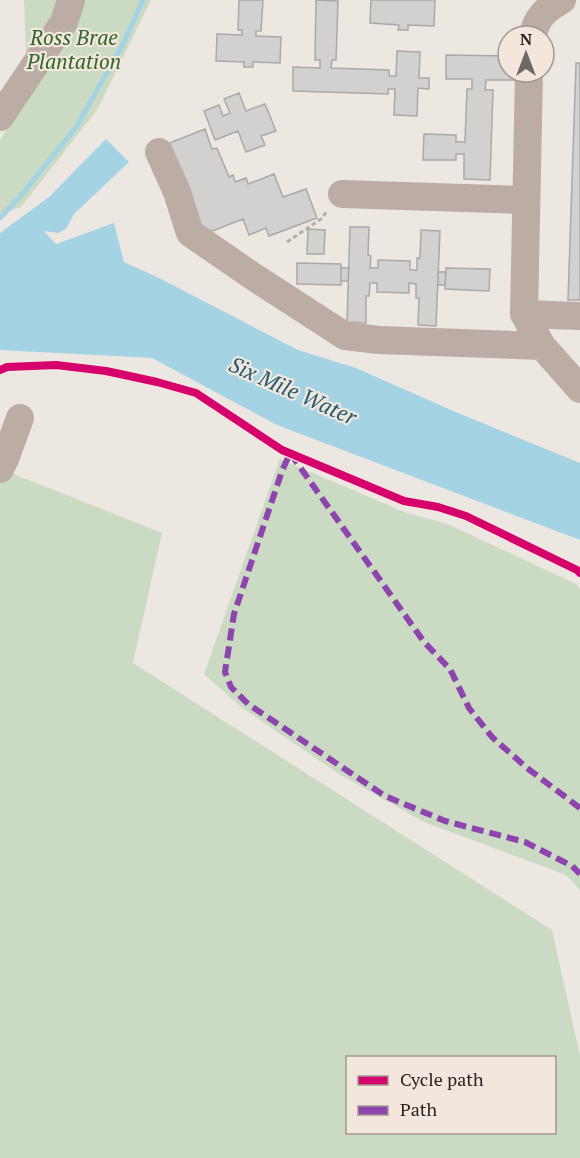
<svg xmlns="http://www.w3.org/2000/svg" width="580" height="1158" viewBox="0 0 580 1158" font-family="'PT Serif',serif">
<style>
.green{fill:#cadac3;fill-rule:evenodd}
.water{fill:#a4d4e4}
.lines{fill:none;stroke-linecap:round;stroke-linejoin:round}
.stream{stroke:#a4d4e4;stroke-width:5}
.building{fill:#d3d0d0;stroke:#aba8a8;stroke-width:1.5}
.path{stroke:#b7ada8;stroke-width:3;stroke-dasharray:4.5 3;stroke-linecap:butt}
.minor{stroke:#bbaca5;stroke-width:28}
.quiet{stroke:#8e44ad;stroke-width:6;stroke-dasharray:12 6;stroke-linecap:butt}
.cycleway-casing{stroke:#f2e6dd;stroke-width:11}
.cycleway{stroke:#d6006c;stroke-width:8}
.labels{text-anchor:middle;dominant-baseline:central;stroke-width:4.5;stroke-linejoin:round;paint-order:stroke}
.park-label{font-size:21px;font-style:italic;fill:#2f6629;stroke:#f2e6dd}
.water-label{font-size:22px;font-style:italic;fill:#245d6f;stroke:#f2e6dd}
</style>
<rect width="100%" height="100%" fill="#ede7e2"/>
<path class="green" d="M24,0H151L97,110L21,207L0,214V140L28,95Z
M280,459L404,512L447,524L576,584L580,589V890L566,875L424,822L339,774L241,707L204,674Z
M1,469L162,533L133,663L552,930L580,1056V1158H0V474ZM348,1058H554V1132H348Z"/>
<path class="water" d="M106,139L129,162L74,214L66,229L58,233L44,231L56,244L114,223L124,262L161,279L298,350L356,368L458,413L580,463V540L277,425L152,358L0,350V233L49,197Z"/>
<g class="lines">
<path class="stream" d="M0,218L18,199L77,126L124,42L143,0"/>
</g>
<path class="building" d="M239,0H263L261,31H256V36L281,37L280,63L253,62V67H244V62L216,61L217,34L242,35V30H238Z
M316,0L338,1L336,60H332L331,68L389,70V76H396L397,51L420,52L419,78H429V89L418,88L417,116L394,115L395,89H388V94L293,91V67L320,68V60H315Z
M371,0H435L434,26L408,25V30H398L399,25L370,23Z
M446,55L508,56V72H516V80H486L485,90H493L490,180L464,179V154H456V160H423L424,134L456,135V142H465L467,89H472V79H446Z
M576,63H580V300H568Z
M239,93L246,111L265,104L276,131L261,136L265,145L246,152L238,131L215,140L204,111L219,105L223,116L230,113L224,99Z
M205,129L212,149L217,148L229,177L233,175L235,182L246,178L248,184L274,174L283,197L306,189L317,218L269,236L266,228L249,235L243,219L202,235L167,144Z
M350,227H369L368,255L371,256L370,268H378V260L410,261V270H417V258H420L421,230L440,231L436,326L418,325L419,298H416V284L409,283V293L377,292V283H370L369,296H366V323L347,322Z
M308,229L325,230L324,254H307Z
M297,263L341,264V285L297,284Z
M341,268H349L348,281H341Z
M446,268L490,269L489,291L445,289Z
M438,272H446L445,285H438Z"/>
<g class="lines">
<path class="path" d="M287,242L321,219L328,210"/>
<path class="minor" d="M533,36C536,17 546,9 562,0
M529,72L524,314L542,346L580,389
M0,117L64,22L71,0
M159,152L177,192L190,233L254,277L345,336L379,340L542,346
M342,194L526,200
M524,314L580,316
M0,469L5,459L20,418"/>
<path class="quiet" d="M580,808L527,768L492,737L469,708L450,669L424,642L290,453L282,471L234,614L225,672L231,687L248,704L385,796L445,821L525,842L572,866L580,874"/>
<g class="cycleway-casing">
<path id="cycleway" d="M0,370L7,367L56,365L106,371L157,382L196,393L282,450L404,501L438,507L466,516L577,570L580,573"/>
</g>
<use href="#cycleway" class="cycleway"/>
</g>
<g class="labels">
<g class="park-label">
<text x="74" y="37">Ross Brae<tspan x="74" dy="24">Plantation</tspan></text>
</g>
<g class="water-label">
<text transform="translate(293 390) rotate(24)">Six Mile Water</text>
</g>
</g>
<rect x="346" y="1056" width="210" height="78" fill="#f2e6dd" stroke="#a29892" stroke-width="1.5"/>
<rect x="358" y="1076" width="30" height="9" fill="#d6006c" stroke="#a29892" stroke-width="1.5"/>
<text x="400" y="1086" font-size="18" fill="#292421">Cycle path</text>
<rect x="358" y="1106" width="30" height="9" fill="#8e44ad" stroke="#a29892" stroke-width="1.5"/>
<text x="400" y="1116" font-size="18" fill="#292421">Path</text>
<g transform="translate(526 54)"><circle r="28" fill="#f2e6dd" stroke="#a29892" stroke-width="1.5"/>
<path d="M0-4.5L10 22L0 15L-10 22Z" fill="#6e6865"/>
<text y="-9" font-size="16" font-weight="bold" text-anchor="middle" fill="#292421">N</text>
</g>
</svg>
